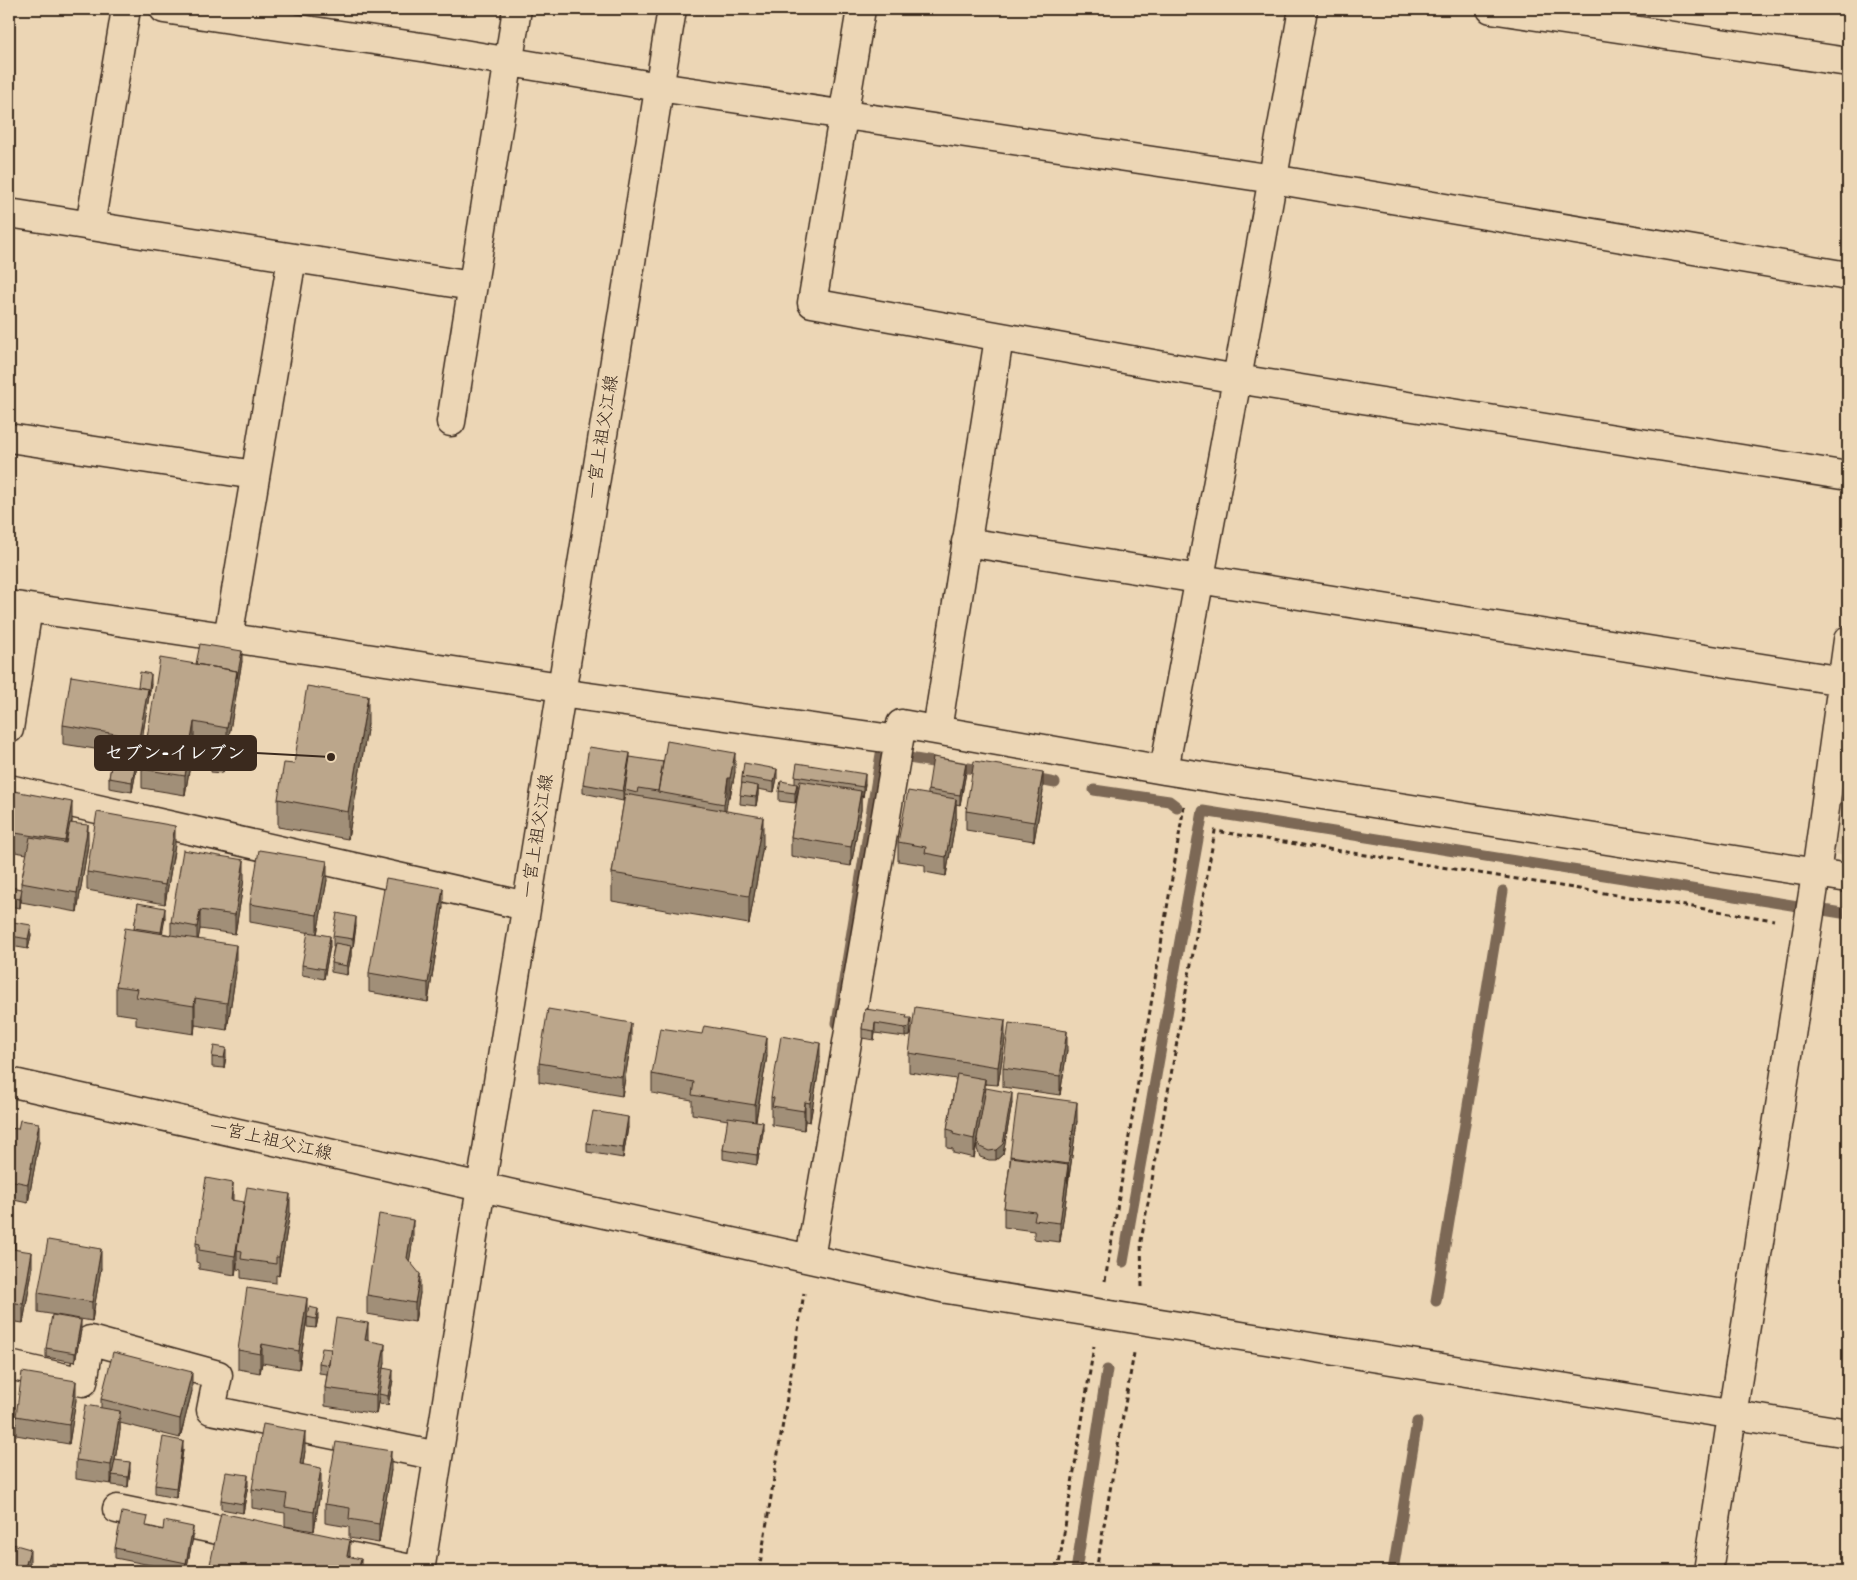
<svg xmlns="http://www.w3.org/2000/svg" width="1857" height="1580" viewBox="0 0 1857 1580" font-family="'Balsamiq Sans','Klee One',sans-serif">
<style>
.built{fill:#ddc8a8}
.lines{fill:none;stroke-linecap:round;stroke-linejoin:round}
.stream{stroke:#7c6855;stroke-width:11}
.minor-casing{stroke:#3b2a1e;stroke-width:31}
.major-casing{stroke:#3b2a1e;stroke-width:31}
.path{stroke:#3b2a1e;stroke-width:3;stroke-dasharray:5 4;stroke-linecap:butt}
.minor{stroke:#ecd6b5;stroke-width:28}
.major{stroke:#ecd6b5;stroke-width:28}
.wall{fill:#a18f78;stroke:#3b2a1e}
.shaded-wall{fill:#837461;stroke:#3b2a1e}
.building{fill:#bba68b;stroke:#3b2a1e}
.labels{text-anchor:middle;dominant-baseline:central;stroke-width:4.5;stroke-linejoin:round;paint-order:stroke}
.street-label{font-size:18px;fill:#3b2a1e;stroke:#ecd6b5}
.leader{fill:none;stroke:#3b2a1e;stroke-width:2}
.callout-dot{fill:#3b2a1e;stroke:#ecd6b5;stroke-width:2}
.callout{fill:#3b2a1e;stroke:#3b2a1e;stroke-width:2}
.callout-label{font-size:19px;text-anchor:middle;font-weight:bold;fill:#fff}
</style>
<rect width="100%" height="100%" fill="#ecd6b5"/>
<filter id="ink" filterUnits="userSpaceOnUse"><feTurbulence type="fractalNoise" baseFrequency=".02" numOctaves="2"/><feDisplacementMap in="SourceGraphic" scale="10" xChannelSelector="R" yChannelSelector="G"/><feConvolveMatrix kernelMatrix="1 2 1 2 8 2 1 2 1" color-interpolation-filters="sRGB"/></filter>
<g filter="url(#ink)">
<path class="built" d="M1848,765V856L1835,854Z"/>
<g class="lines">
<path class="stream" d="M909,758L986,771
M1029,778L1055,783
M1094,790L1169,801L1177,807
M837,1023L881,754
M1123,1262L1203,811L1848,914
M1436,1301L1503,891
M1076,1571L1107,1370
M1393,1571L1417,1422"/>
<g class="minor-casing">
<path id="minor" d="M164,9L428,48L659,87L1273,179L1848,276
M861,9L812,303L1237,379L1848,476
M1491,9L1848,62
M9,213L472,286
M90,226L126,9
M451,422L517,9
M9,438L255,475
M966,542L1843,681
M9,605L561,687
M228,638L292,258
M560,693L899,740L901,724L1164,770L1848,878
M9,729L28,608
M937,730L999,338
M1164,770L1237,379L1303,9
M9,789L526,906
M810,1258L899,740
M9,1365L83,1382L90,1340L218,1375L211,1410L438,1456
M117,1509L252,1537
M314,1549L420,1571
M420,1571L481,1187L947,1289L1848,1433
M1708,1571L1816,874L1848,640"/>
</g>
<g class="major-casing">
<path id="major" d="M9,1082L481,1187L672,9"/>
</g>
<path class="path" d="M1105,1281L1184,806
M1142,1287L1141,1241L1215,831L1774,920
M759,1571L804,1293
M1058,1571L1094,1346
M1096,1571L1134,1353"/>
<use href="#minor" class="minor"/>
<use href="#major" class="major"/>
</g>
<path class="wall" d="M242,661L227,747L223,773L211,772V762L213,745L194,741L185,795L142,788V769L196,664Z
M151,684L139,757L138,756V761L132,792L109,788V778L114,752L63,744V725L138,687Z
M368,724L348,839L278,827V799Z
M630,759L663,762L735,772L730,797H728L725,811L763,845L749,924L612,901V873L625,794L623,801L583,793V784Z
M966,772L960,805L956,804V818L946,876L925,872V865L898,861V842L928,794V790Z
M795,776L865,784L863,797L861,796V810L851,866L791,856V837L799,786H797V794L795,803L779,801V791L795,784Z
M742,777L777,778L774,792L758,789V795L756,806L740,804Z
M1043,791L1034,841L966,830V811Z
M9,793L72,820V823L88,844L77,912L21,902V899L20,908L9,906V887L21,889V883L27,854L9,851Z
M175,845L165,904L87,890V872Z
M244,879L235,934L200,929L198,939L236,972L227,1030L195,1025L194,1034L136,1025V1016L116,1013V986L134,929L138,903L165,917L162,933L171,935V922Z
M327,880L317,934L250,922V904Z
M443,907L428,1002L369,992V973Z
M356,926L353,948H351V956L347,975L331,972V963L334,946H333V936Z
M31,935L28,949L11,946V936Z
M330,946L324,979L302,975V965Z
M865,1009L907,1018L911,1028L910,1036L905,1037L875,1033L874,1040L862,1038V1029Z
M1005,1039L998,1085L985,1084V1094L1012,1103L1003,1154L996,1160H989L980,1157L977,1149V1144L974,1158L953,1153V1149L947,1148V1129L956,1079L909,1072V1053Z
M631,1042L622,1096L539,1082V1063Z
M1067,1050L1060,1095L1003,1087V1068Z
M767,1056L756,1121L763,1132L757,1165L723,1159V1150L728,1120L692,1114V1100L652,1093V1074Z
M212,1057H226L224,1068L212,1067Z
M820,1062L810,1122L805,1121L804,1130L772,1125V1116H771V1097Z
M1077,1121L1060,1242L1034,1239V1231L1004,1227V1208L1010,1163V1156Z
M628,1127L623,1158L587,1152V1143Z
M9,1128L39,1142L28,1203L9,1199Z
M244,1210L290,1212L279,1276L276,1275V1283L241,1278V1270L237,1269V1262L235,1275L199,1269V1263L196,1262V1243Z
M9,1231L15,1249L32,1271L23,1323L9,1321Z
M413,1239L409,1261L420,1293L415,1322L367,1314V1295Z
M101,1268L92,1321L38,1312V1293Z
M307,1317L318,1318L316,1328L307,1327V1318L299,1369L262,1363L260,1373L238,1369V1350Z
M81,1330L75,1362L46,1357V1348Z
M368,1341L385,1363L384,1368L393,1380L388,1405L379,1404V1397L376,1414L325,1406V1388L327,1374L319,1373V1363L331,1349Z
M192,1391L180,1438L120,1423V1430L115,1460L130,1471L128,1487L112,1485V1478L111,1484L76,1479V1460L101,1408V1399Z
M76,1400L69,1444L16,1435V1416Z
M183,1450L176,1498L155,1494V1485Z
M305,1451L303,1465L321,1487L314,1531L285,1526V1513L252,1508V1489Z
M391,1470L379,1543L349,1538V1527L325,1523V1504Z
M248,1485L243,1513L221,1509V1500Z
M148,1526L193,1537L186,1571H181L115,1558V1548Z"/>
<path class="shaded-wall" d="M242,651V661L227,747V728L237,671Z
M151,674V684L139,757V738L148,689Z
M368,696V724L348,839V812Z
M194,722V741L185,795V776Z
M227,740V749L223,773V764Z
M138,752V761L132,792V782Z
M630,753V763L623,801V791Z
M735,753V772L730,797V778Z
M966,763V772L960,805V795Z
M777,769V778L774,792V782Z
M1043,772V791L1034,841V822Z
M865,774V784L863,797V787Z
M728,778V797L724,823V804Z
M797,784V794L795,803V793Z
M758,786V795L756,806V797Z
M861,791V810L851,866V847Z
M956,799V818L946,876V857Z
M72,802V820L65,860V841Z
M763,817V845L749,924V896Z
M88,825V844L77,912V893Z
M175,826V845L165,904V885Z
M244,860V879L235,934V915Z
M327,861V880L317,934V915Z
M443,888V907L428,1002V983Z
M21,890V899L20,908V899Z
M165,908V917L161,942V932Z
M200,910V929L197,946V927Z
M356,917V926L353,948V939Z
M31,925V935L28,949V939Z
M330,936V946L324,979V969Z
M236,945V972L227,1030V1003Z
M351,946V956L347,975V966Z
M195,998V1025L194,1034V1006Z
M911,1018V1028L910,1036L905,1037V1028Z
M1005,1020V1039L998,1085V1067Z
M631,1023V1042L622,1096V1077Z
M875,1023V1033L874,1040V1031Z
M1067,1031V1050L1060,1095V1076Z
M767,1037V1056L755,1124V1105Z
M820,1043V1062L810,1122V1103Z
M226,1048V1057L224,1068V1058Z
M985,1079V1097L977,1139L974,1158V1139Z
M1012,1093V1103L1003,1154L996,1160V1150Z
M805,1102V1121L804,1130V1111Z
M1077,1102V1121L1068,1183V1164Z
M628,1117V1127L623,1158V1148Z
M763,1122V1132L757,1165V1155Z
M39,1123V1142L28,1203V1184Z
M1068,1165V1184L1060,1242V1223Z
M233,1183V1202L231,1200Z
M290,1194V1212L279,1276V1257Z
M244,1202V1220L237,1250V1262L235,1275V1256Z
M413,1220V1239L407,1276V1258Z
M15,1233V1251L12,1249Z
M101,1249V1268L92,1321V1302Z
M32,1252V1271L23,1323V1304Z
M420,1274V1293L415,1322V1303Z
M307,1298V1317L299,1369V1351Z
M318,1309V1318L316,1328V1319Z
M81,1320V1330L75,1362V1353Z
M368,1323V1342L365,1340Z
M262,1344V1363L260,1373V1354Z
M385,1344V1363L376,1414V1395Z
M393,1370V1380L388,1405V1396Z
M192,1372V1391L180,1438V1419Z
M76,1381V1400L69,1444V1425Z
M120,1411V1430L111,1484V1465Z
M305,1432V1451L300,1483V1464Z
M183,1441V1450L176,1498V1488Z
M391,1451V1470L379,1543V1524Z
M130,1462V1471L128,1487V1477Z
M321,1468V1487L314,1531V1512Z
M248,1475V1485L243,1513V1504Z
M193,1527V1537L186,1571V1563Z
M350,1540V1568L347,1556Z
M30,1549V1568L29,1571H24Z
M361,1559V1571H358Z"/>
<path class="building" d="M200,644L242,651L237,678V671L196,664Z
M160,658L237,671L227,728L194,722L185,776L142,769Z
M140,672L151,674L148,695V689L138,687Z
M71,676L148,689L139,738L63,725Z
M307,686L368,696L348,812L278,799L284,763L294,764Z
M667,741L735,753L730,778H728L724,804L658,792Z
M589,747L630,753L623,791L583,784Z
M114,748L138,752L132,782L109,778Z
M630,757L663,762L658,791L638,788L637,793L625,790Z
M933,757L966,763L960,795L928,790Z
M974,761L1043,772L1034,822L966,811Z
M744,763L777,769L774,782L742,777Z
M797,763L865,774L863,787L795,776Z
M781,781L797,784L795,793L779,791Z
M800,781L861,791L851,847L791,837Z
M742,783L758,786L756,797L740,795Z
M9,790L72,802L65,841L9,832Z
M908,791L956,799L946,857L925,853L926,847L898,842Z
M625,794L763,817L749,896L612,873Z
M97,812L175,826L165,885L87,872Z
M70,823L88,825L77,893L21,883L30,837L66,843Z
M183,850L244,860L235,915L200,910L197,927L171,922Z
M259,850L327,861L317,915L250,904Z
M386,878L443,888L428,983L369,973Z
M9,887L22,889L20,899L9,897Z
M138,903L165,908L161,932L134,928Z
M337,913L356,917L353,939L333,936Z
M13,922L31,925L28,939L11,936Z
M125,928L236,945L227,1003L195,998L194,1006L136,997L138,989L116,986Z
M308,932L330,936L324,969L302,965Z
M335,943L351,946L347,966L331,963Z
M915,1007L1005,1020L998,1067L909,1053Z
M548,1009L631,1023L622,1077L539,1063Z
M865,1009L907,1015L906,1018H911L910,1027L905,1028L875,1023L874,1031L862,1029Z
M1009,1023L1067,1031L1060,1076L1003,1068Z
M704,1026L767,1037L755,1105L692,1095L694,1082L652,1074L660,1028L702,1034Z
M781,1036L820,1043L810,1103L805,1102L804,1111L772,1106L774,1098L771,1097Z
M214,1046L226,1048L224,1058L212,1057Z
M957,1074L985,1079L974,1139L953,1134L954,1131L947,1129Z
M986,1088L1012,1093L1003,1144L996,1150L989,1151L980,1147L977,1139Z
M1018,1094L1077,1102L1068,1164L1010,1156Z
M593,1111L628,1117L623,1148L587,1143Z
M728,1117L763,1122L757,1155L723,1150Z
M20,1120L39,1123L28,1184L9,1180V1128L18,1129Z
M1011,1157L1068,1165L1060,1223L1034,1220L1036,1212L1004,1208Z
M206,1178L233,1183L231,1200L244,1202L235,1256L199,1250L200,1244L196,1243Z
M247,1187L290,1194L279,1257H276V1264L241,1259L242,1251L237,1250Z
M379,1214L413,1220L407,1258L420,1274L415,1303L367,1295Z
M9,1231L15,1233L12,1249L32,1252L23,1304L9,1302Z
M48,1240L101,1249L92,1302L38,1293Z
M247,1288L307,1298L299,1351L262,1344L260,1354L238,1350Z
M309,1307L318,1309L316,1319L307,1317Z
M52,1315L81,1320L75,1353L46,1348Z
M336,1318L368,1323L365,1340L385,1344L376,1395L325,1388Z
M322,1348L331,1349L329,1365L319,1363Z
M113,1352L192,1372L180,1419L101,1399Z
M383,1368L393,1370L388,1396L379,1394Z
M22,1372L76,1381L69,1425L16,1416Z
M85,1405L120,1411L111,1465L76,1460Z
M263,1424L305,1432L300,1464L321,1468L314,1512L285,1507L287,1494L252,1489Z
M163,1437L183,1441L176,1488L155,1485Z
M336,1442L391,1451L379,1524L349,1519L350,1508L325,1504Z
M115,1460L130,1462L128,1477L112,1475Z
M226,1472L248,1475L243,1504L221,1500Z
M122,1512L148,1517L146,1526L163,1530L164,1521L193,1527L186,1563L115,1548Z
M221,1513L350,1540L347,1556L361,1559L358,1571H218L209,1569Z
M9,1543L30,1549L24,1571H9Z
M51,1563L91,1571L92,1568L108,1571H50Z"/>
</g>
<g class="labels">
<g class="street-label">
<text transform="translate(602 437) rotate(-81)">一宮上祖父江線</text>
<text transform="translate(537 836) rotate(-81)">一宮上祖父江線</text>
<text transform="translate(271 1140) rotate(13)">一宮上祖父江線</text>
</g>
</g>
<path class="leader" d="M331 757L256 753"/>
<circle class="callout-dot" cx="331" cy="757" r="5"/>
<rect class="callout" x="95" y="736" width="161" height="34" rx="5"/>
<g class="callout-label">
<text x="175" y="759">セブン-イレブン</text>
</g>
<rect width="1857" height="1580" fill="none" stroke="#ecd6b5" stroke-width="30"/>
<rect x="15" y="15" width="1827" height="1550" fill="none" stroke="#3b2a1e" stroke-width="2" filter="url(#ink)"/>
</svg>
